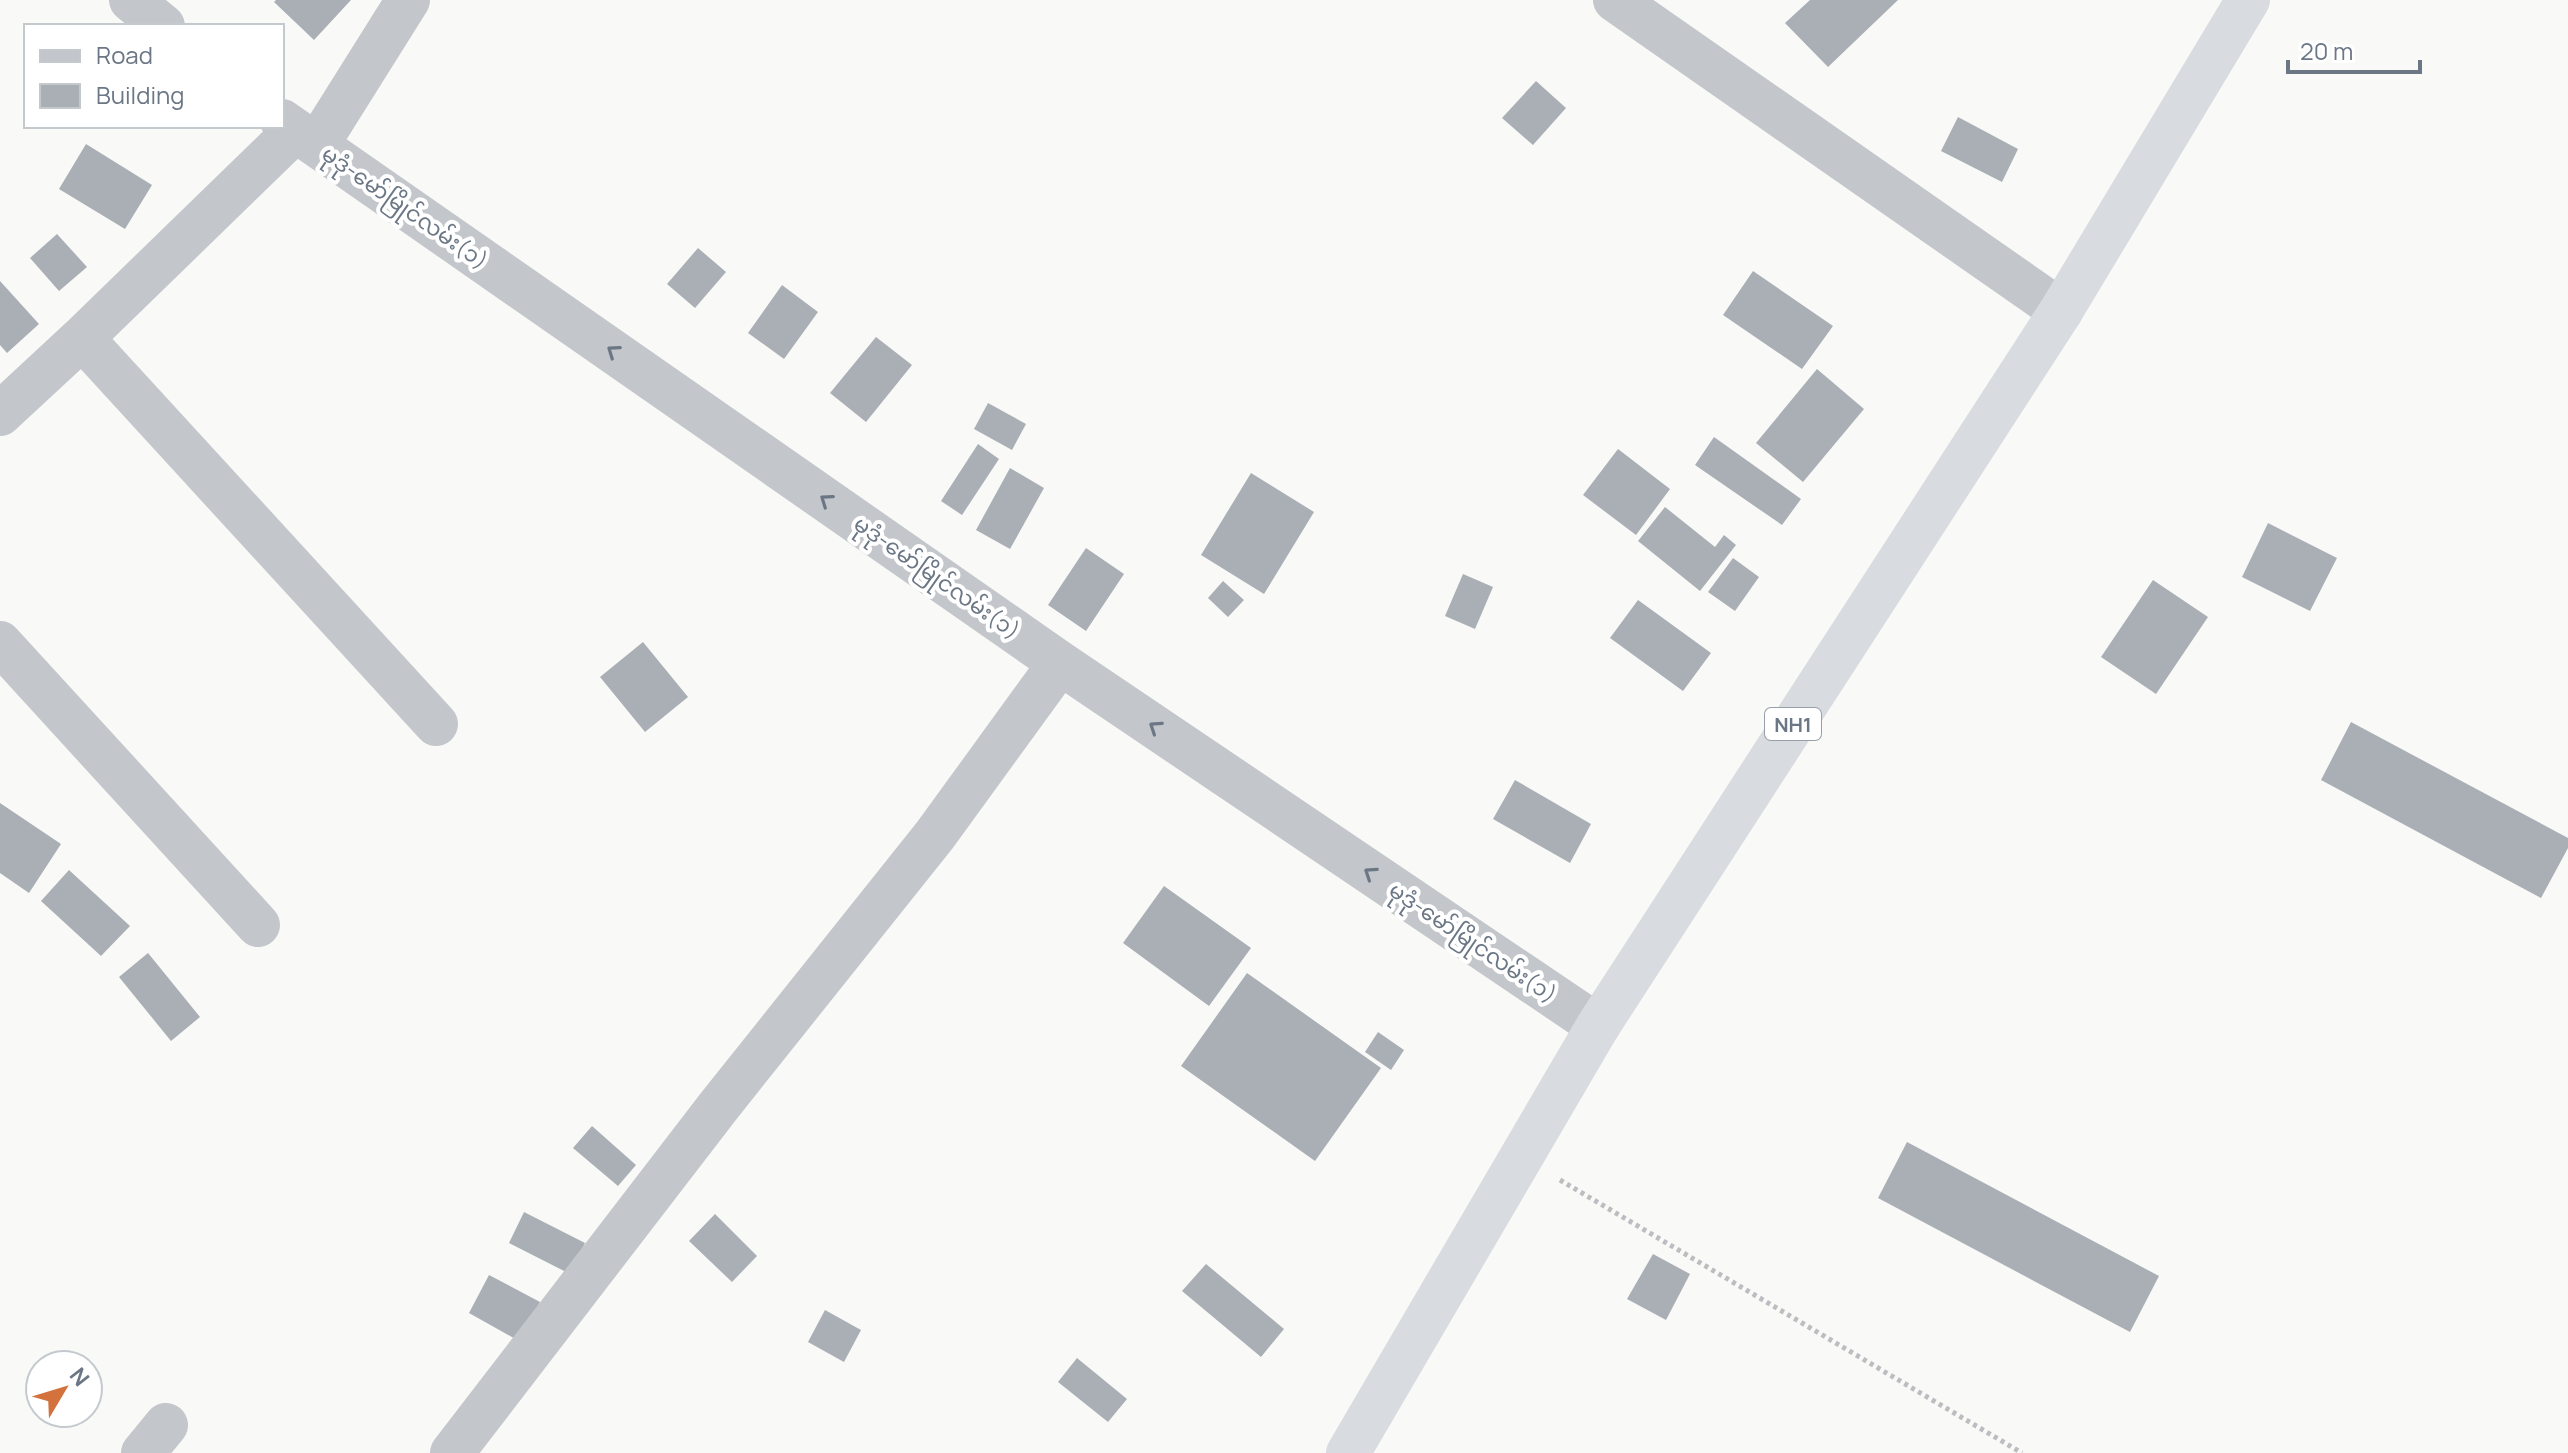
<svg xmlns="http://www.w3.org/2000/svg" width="2568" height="1453" viewBox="0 0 2568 1453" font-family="Manrope,'Noto Sans Myanmar',sans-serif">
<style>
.building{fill:#a9afb5}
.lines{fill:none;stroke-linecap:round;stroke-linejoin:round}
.path{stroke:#bbbdc0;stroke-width:5;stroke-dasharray:4 4;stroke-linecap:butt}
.minor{stroke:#c3c6ca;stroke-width:44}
.highway{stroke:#d8dbdf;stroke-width:44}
.oneway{stroke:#6b7785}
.labels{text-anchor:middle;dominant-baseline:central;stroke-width:8;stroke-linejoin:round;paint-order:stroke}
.shield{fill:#fff;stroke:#97a0aa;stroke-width:2}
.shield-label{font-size:20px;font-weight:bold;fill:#6b7785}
.street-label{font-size:22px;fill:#6b7785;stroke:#fff}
</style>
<rect width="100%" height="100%" fill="#f9f9f7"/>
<path class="building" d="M276,0H351L314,40L274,2Z
M1810,0H1898L1828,67L1785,23Z
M1536,81L1566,108L1533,145L1502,118Z
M1958,117L2018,149L2002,182L1941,151Z
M86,144L152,185L125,229L59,189Z
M57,234L87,267L59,291L30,258Z
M698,248L726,272L695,308L667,284Z
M1753,271L1833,326L1802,369L1723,315Z
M0,281L39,324L7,353L0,345Z
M782,285L818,312L784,359L748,333Z
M876,337L912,365L866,422L830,393Z
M1817,369L1864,409L1803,482L1756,443Z
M988,403L1026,424L1012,450L974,429Z
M1714,437L1801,499L1782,525L1695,465Z
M978,444L999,459L962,515L941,501Z
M1618,449L1670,489L1636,535L1583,495Z
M1010,468L1044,488L1010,549L976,530Z
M1251,473L1314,512L1264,594L1201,555Z
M1665,507L1715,547L1724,535L1736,545L1700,591L1638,541Z
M2268,523L2337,558L2310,611L2242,577Z
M1086,548L1124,574L1086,631L1048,605Z
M1733,558L1759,577L1735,611L1708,592Z
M1463,574L1493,587L1475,629L1445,616Z
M2153,580L2208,617L2156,694L2101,657Z
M1223,581L1244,600L1228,617L1208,598Z
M1638,600L1711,653L1683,691L1610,638Z
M643,642L688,697L645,732L600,677Z
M2351,722L2568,838V848L2541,898L2321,780Z
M1515,780L1591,824L1570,863L1493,819Z
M0,803L61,844L29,893L0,873Z
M69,870L130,926L101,956L41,901Z
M1164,886L1251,948L1209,1006L1123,943Z
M148,953L200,1017L171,1041L119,977Z
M1247,973L1381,1068L1315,1161L1181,1066Z
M1378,1032L1404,1050L1391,1070L1365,1052Z
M592,1126L636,1165L618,1186L573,1148Z
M1907,1142L2159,1276L2130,1332L1878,1198Z
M524,1212L585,1243L570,1274L509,1243Z
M715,1214L757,1256L732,1282L689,1241Z
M1653,1254L1690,1274L1666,1320L1627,1299Z
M1206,1264L1284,1329L1261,1357L1182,1291Z
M489,1275L540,1302L519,1341L469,1313Z
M825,1310L861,1330L844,1362L808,1342Z
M1077,1358L1127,1399L1108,1422L1058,1382Z"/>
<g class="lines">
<path class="path" d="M1560,1180L2022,1453"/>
<path class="minor" d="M131,0L163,26
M1615,0L2061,311
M282,121L1060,663L1598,1026
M317,145L408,0
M82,338L436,724
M0,414L82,338L295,131
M0,643L258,925
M143,1453L166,1425
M452,1453L718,1107L935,835L1060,663"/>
<path class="highway" d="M1348,1453L1598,1026L2061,311L2248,0"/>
</g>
<defs><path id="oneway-chevron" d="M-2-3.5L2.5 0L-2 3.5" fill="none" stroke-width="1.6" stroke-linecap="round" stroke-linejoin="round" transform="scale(2)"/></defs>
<g class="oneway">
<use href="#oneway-chevron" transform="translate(613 351) rotate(-145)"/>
<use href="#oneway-chevron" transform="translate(826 500) rotate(-145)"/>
<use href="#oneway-chevron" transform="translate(1155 727) rotate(-146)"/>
<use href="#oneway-chevron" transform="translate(1370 873) rotate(-146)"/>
</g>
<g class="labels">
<rect class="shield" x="1765" y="708" width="56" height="32" rx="6"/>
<g class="shield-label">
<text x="1793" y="724">NH1</text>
</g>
<g class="street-label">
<text transform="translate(405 207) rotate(35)">မုဒုံ-မော်မြိုင်လမ်း(၁)</text>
<text transform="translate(937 577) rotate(35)">မုဒုံ-မော်မြိုင်လမ်း(၁)</text>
<text transform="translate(1473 942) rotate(34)">မုဒုံ-မော်မြိုင်လမ်း(၁)</text>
</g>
</g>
<rect x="24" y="24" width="260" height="104" fill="#ffffff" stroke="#c4c9ce" stroke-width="2"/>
<rect x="40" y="50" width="40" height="12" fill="#c3c6ca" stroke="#c4c9ce" stroke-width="2"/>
<text x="96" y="64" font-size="24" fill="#6b7785">Road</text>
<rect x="40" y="84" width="40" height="24" fill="#a9afb5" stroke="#c4c9ce" stroke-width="2"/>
<text x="96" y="104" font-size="24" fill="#6b7785">Building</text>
<g transform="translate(64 1389) rotate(52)"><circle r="38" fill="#ffffff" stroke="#c4c9ce" stroke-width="2"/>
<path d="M0-6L14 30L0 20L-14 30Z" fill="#d3723d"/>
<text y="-12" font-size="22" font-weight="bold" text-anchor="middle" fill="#6b7785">N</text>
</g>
<path d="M2288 60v12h132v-12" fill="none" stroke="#6b7785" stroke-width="4"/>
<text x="2300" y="60" font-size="24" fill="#6b7785" stroke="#ffffff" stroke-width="6" paint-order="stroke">20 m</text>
</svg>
